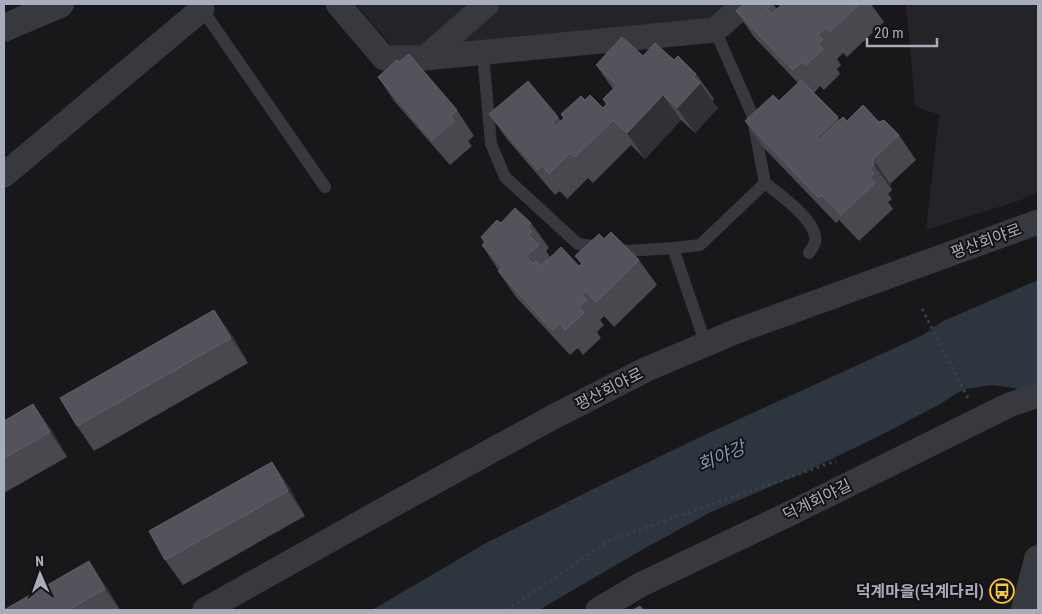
<svg xmlns="http://www.w3.org/2000/svg" width="1042" height="614" viewBox="0 0 1042 614" font-family="'Roboto Condensed','Noto Sans KR',sans-serif">
<style>
.built{fill:#242327}
.water{fill:#2d353e}
.lines{fill:none;stroke-linecap:round;stroke-linejoin:round}
.path{stroke:#3e3f46;stroke-width:3;stroke-dasharray:2.5 4;stroke-linecap:butt}
.service{stroke:#38393f;stroke-width:12}
.minor{stroke:#38393f;stroke-width:25}
.tertiary{stroke:#38393f;stroke-width:28}
.wall{fill:#49484f}
.shaded-wall{fill:#313035}
.building{fill:#54535b;stroke:#61616a}
.labels{text-anchor:middle;dominant-baseline:central;stroke-width:4;stroke-linejoin:round;paint-order:stroke}
.street-label{font-size:16px;fill:#a9acba;stroke:#131215}
.poi-label{font-size:16px;font-weight:bold;fill:#a9acba;stroke:#131215;text-anchor:end}
.water-label{font-size:18px;font-style:italic;fill:#7f97b6;stroke:#131215}
</style>
<rect width="100%" height="100%" fill="#18171a"/>
<path class="built" d="M356,4H762L710,24L395,50Z
M906,4H1038V192L1021,200L926,230L939,115L915,106Z"/>
<path class="water" d="M1038,280V389L1036,391L992,385L966,389L957,393L942,403L883,434L805,472L709,513L640,551L539,610H372L486,543L595,488L698,438L923,335L943,321Z"/>
<g class="lines">
<path class="path" d="M922,309L969,400
M506,610L610,540L836,461"/>
<path class="service" d="M202,9L325,187
M483,53L491,144L505,177L578,244L627,251L673,248
M765,183C779,194 819,222 815,242C814,246 811,250 809,253
M706,345L673,248L700,245L765,183L752,114L715,30"/>
<path class="minor" d="M338,4L384,58H425L487,4
M425,58L715,30L745,4
M4,175L202,9L200,4
M205,610L387,508L553,417L647,369L737,331L1038,222
M598,610L640,585L789,514L1009,405L1038,395"/>
<path class="tertiary" d="M4,28L60,4
M1025,610L1038,559"/>
</g>
<path class="wall" d="M744,4H773L777,9L782,4H871L884,22L847,57L843,53L837,59L841,65L837,69L840,74L824,90L820,86L814,93L840,120L879,122L899,135L916,160L890,184L892,190L888,194L892,199L888,202L893,209L859,241L839,220L836,223L763,147L745,121L779,101L798,83L754,37L736,11Z
M643,56L674,60L696,74L714,99L712,101L718,108L695,133L681,120L645,159L631,145L593,183L588,178L567,199L560,191L555,195L507,139L489,114L558,117L561,121L564,119L561,114L585,100L603,108L606,104L603,99L613,89L596,65Z
M399,62L457,110L474,136L468,141L472,146L450,165L395,102L378,77Z
M501,223H531L549,248L546,251L550,257L548,258L549,259L579,266L581,264L575,256L604,239L639,260L657,285L614,327L604,316L600,320L604,325L597,332L601,338L583,355L578,348L570,355L516,297L498,271H499L482,245L484,242L481,237Z
M232,335L248,363L94,451L77,426Z
M33,404L51,429L67,457L4,493V421Z
M272,462L289,487L305,516L183,585L165,560Z
M106,586L120,610H4Z"/>
<path class="shaded-wall" d="M700,83L718,108L695,133L677,108Z
M663,95L681,120L645,159L627,133Z
M873,159L890,184L892,190L874,165Z
M214,310L232,335L248,363L231,338Z
M33,404L51,429L67,457L50,432Z
M272,462L289,487L305,516L288,491Z
M89,561L106,586L120,610L105,589Z"/>
<path class="building" d="M744,4H772L767,9L772,14L782,4H859L830,32L825,28L818,35L823,39L818,44L823,49L806,65L803,61L793,70L736,11Z
M622,37L643,56L655,43L674,60L678,56L696,74L693,77L700,83L677,108L663,95L627,133L613,120L575,157L570,153L549,174L542,165L538,170L489,114L528,81L558,117L552,122L555,127L564,118L561,114L581,96L585,100L590,95L603,108L607,104L603,99L617,85L596,65Z
M409,54L457,110L450,116L454,121L432,140L378,77L397,60L399,62Z
M801,80L838,117L817,137L819,140L843,117L847,121L863,105L879,122L884,120L899,135L873,159L874,165L870,169L874,174L870,177L875,183L841,215L822,195L819,198L745,121L773,95L779,101Z
M515,208L531,223L527,227L532,232L528,235L539,245L526,256L533,264L536,261L541,266L561,247L579,266L582,263L575,256L599,234L604,239L611,232L639,260L596,302L586,291L582,295L587,300L579,306L584,313L565,330L560,323L552,330L498,271L503,268L482,245L485,242L481,237L497,220L501,223Z
M214,310L231,338L77,426L60,398Z
M33,404L50,432L4,458V421Z
M272,462L288,491L165,560L149,531Z
M89,561L105,589L68,610H4Z
M640,606L643,610H633Z"/>
<defs>
<g id="bus-ring" transform="scale(1.25)"><circle r="9.5" fill="#131215" stroke="#faca2f" stroke-width="1.5"/><path d="M-5-6H5V4H4V6H2V4H-2V6H-4V4H-5ZM-3.5-4V0h7V-4ZM-3.5 1.2v1.5H-2V1.2ZM2 1.2v1.5H3.5V1.2Z" fill="#faca2f"/></g>
</defs>
<g fill-rule="evenodd">
<use href="#bus-ring" x="1002" y="591"/>
</g>
<g class="labels">
<g class="street-label">
<text transform="translate(986 241) rotate(-20)">평산회야로</text>
<text transform="translate(609 389) rotate(-27)">평산회야로</text>
<text transform="translate(817 500) rotate(-26)">덕계회야길</text>
</g>
<g class="poi-label">
<text x="984" y="591">덕계마을(덕계다리)</text>
</g>
<g class="water-label">
<text transform="translate(721 456) rotate(-23)">회야강</text>
</g>
</g>
<rect width="1042" height="614" fill="none" stroke="#a9acba" stroke-width="10"/>
<g transform="translate(40 574) rotate(358)" stroke="#131215" stroke-width="4" paint-order="stroke">
<path d="M0-4L9 19L0 12L-9 19Z" fill="#a9acba"/>
<text y="-8" font-size="14" font-weight="bold" text-anchor="middle" fill="#a9acba">N</text>
</g>
<path d="M867 38v8h70v-8" fill="none" stroke="#a9acba" stroke-width="2.5"/>
<text x="874" y="38" font-size="15" fill="#a9acba" stroke="#131215" stroke-width="4" paint-order="stroke">20 m</text>
</svg>
